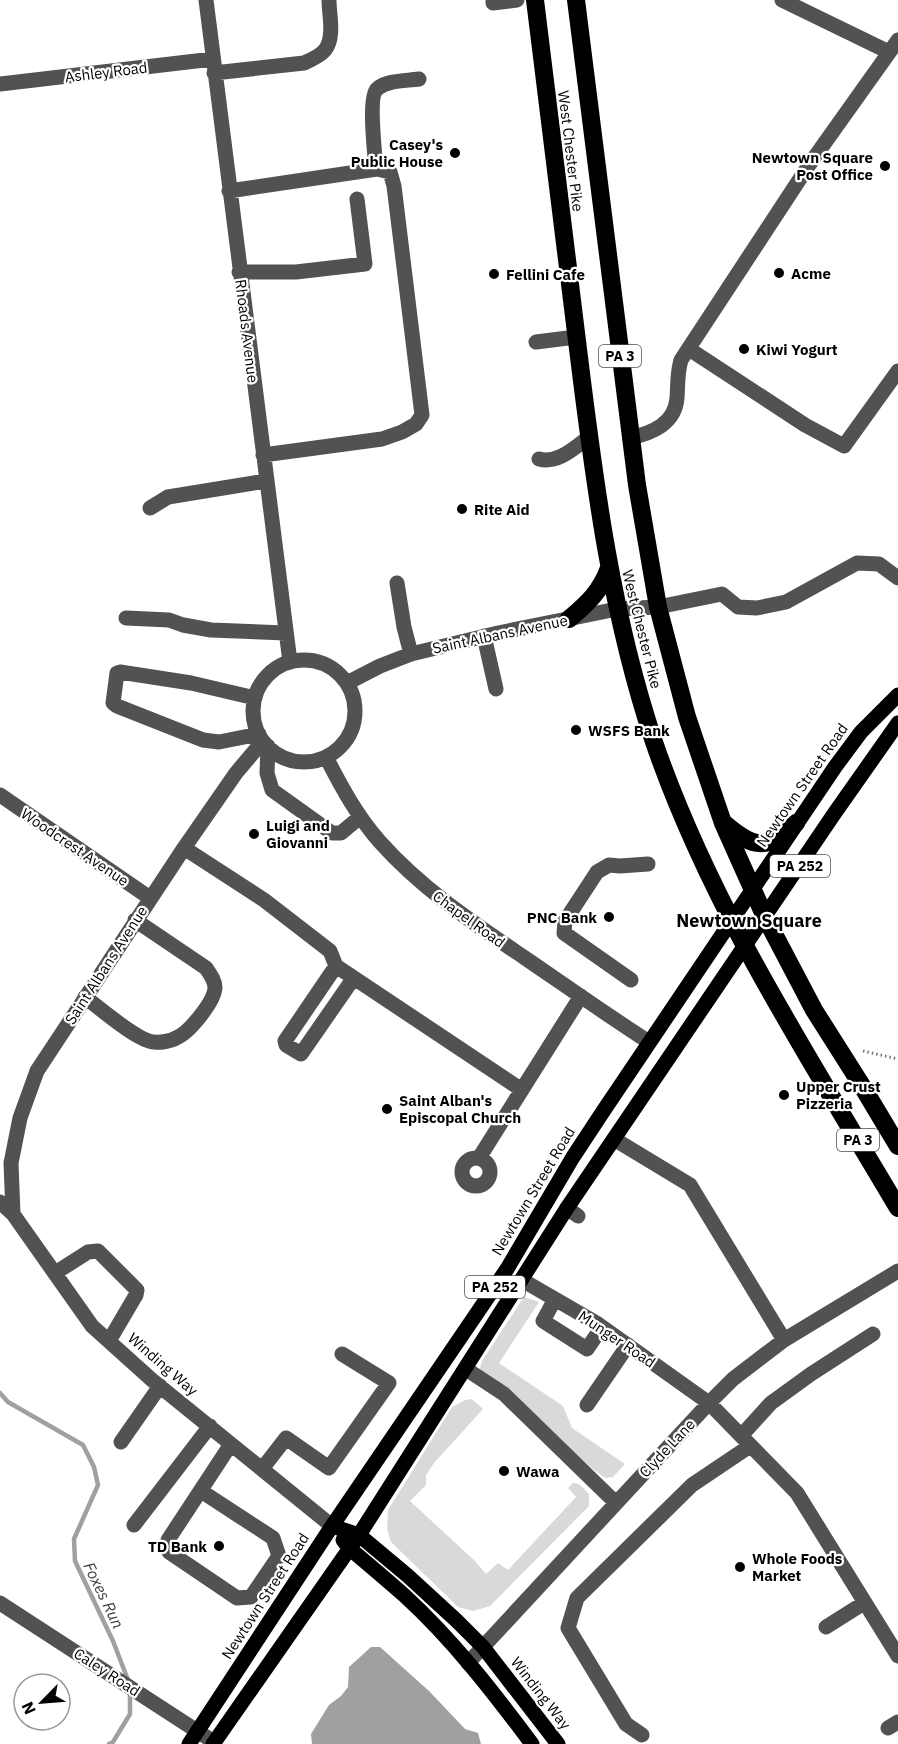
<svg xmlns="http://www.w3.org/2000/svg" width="898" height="1744" viewBox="0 0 898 1744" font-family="'IBM Plex Sans',sans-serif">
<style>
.green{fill:#d9d9d9}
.water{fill:#a0a0a0}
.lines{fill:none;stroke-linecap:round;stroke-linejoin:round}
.stream{stroke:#a0a0a0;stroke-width:4.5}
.path{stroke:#747474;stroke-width:3;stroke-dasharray:1.5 3;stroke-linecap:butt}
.minor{stroke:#525252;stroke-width:15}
.major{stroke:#000;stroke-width:15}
.highway{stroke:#000;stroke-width:18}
.poi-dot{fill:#000;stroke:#fff;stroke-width:2}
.labels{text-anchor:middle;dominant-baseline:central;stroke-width:4.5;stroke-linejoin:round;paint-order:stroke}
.shield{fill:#fff;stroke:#4c4c4c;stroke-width:1.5}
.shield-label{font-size:14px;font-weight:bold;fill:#000}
.street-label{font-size:15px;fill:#000;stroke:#fff}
.poi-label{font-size:15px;font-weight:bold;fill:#000;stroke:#fff;text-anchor:start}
.water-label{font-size:16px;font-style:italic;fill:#414141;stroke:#fff}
.quarter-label{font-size:18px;font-weight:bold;fill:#000;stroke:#fff}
</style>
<rect width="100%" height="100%" fill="#fff"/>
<path class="green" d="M524,1297L539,1302L499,1363L563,1406L572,1428L625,1464L613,1477L605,1478L593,1469L479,1371L482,1361Z
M472,1399L483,1409L434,1463L426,1475V1485L410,1501L475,1561L486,1574L498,1563L508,1570L576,1497L568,1488L573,1483L579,1484L589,1494V1506L490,1606L473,1611L458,1607L391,1542L387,1529L388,1510L452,1407L465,1400Z"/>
<path class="water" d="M371,1647H380L429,1691L465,1729L478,1733L481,1744H312L311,1734L329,1705L341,1696L348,1687L349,1667Z"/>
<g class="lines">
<path class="stream" d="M0,1393L8,1402L83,1445L94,1467L98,1485L74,1539L75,1561L113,1641L128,1680
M109,1744L113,1742L130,1714V1691"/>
<path class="path" d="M863,1051L898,1059"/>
<path class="minor" d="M206,0L290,662
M493,0V3L517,0
M782,0L889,52
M214,73L304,63C311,60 320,56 325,50C335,37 329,15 329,0
M0,84L213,59
M376,169C375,155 368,97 377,89C387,80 406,81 419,79
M229,191L377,169L390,172L394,186L422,415L416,424L402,432L382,439L263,455
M239,272H296L365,264L357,199
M536,342L576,337
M689,349L805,425L844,446L898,371
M630,438C652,433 675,424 677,398C678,385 677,373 681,360L809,165L898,40
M539,459C558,464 574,448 589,437
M150,508L168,497L266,481
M397,583L404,627L411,654
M126,618L169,620L183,625L211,630L286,633
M484,636L496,689
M253 711a51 51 0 1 1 102 0a51 51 0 1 1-102 0Z
M347,683L380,666L411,654L498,633L617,609L658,607L722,594L738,607L757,608L786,602L857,563L879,564L898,578
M255,698L191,683L120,672L117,673L113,703L117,706L203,740L219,742L259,734
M268,746L267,773L272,790L332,833H341L360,817
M326,757C342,788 357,816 380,842C422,889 472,922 525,958C566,986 607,1015 649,1042
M0,795L150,898
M184,848L264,900L330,951L336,966
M353,979L301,1054L286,1045L285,1041L336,966L522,1090
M631,980L564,933L565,921L597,872L609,865L620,866L648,864
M85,997C98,1007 139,1042 154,1042C160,1043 171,1041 176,1038C189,1033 214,1002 215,988C215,980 210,974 206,968L135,920
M614,1139L690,1185L784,1340
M462 1172a14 14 0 1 1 28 0a14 14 0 1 1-28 0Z
M479,1158L581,996
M0,1202L13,1214L92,1326L152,1380L332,1526
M567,1208L578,1216
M13,1214L11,1163L20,1118L37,1071L184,848L236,773L263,741
M55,1273L88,1252L98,1251L137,1290L136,1295L109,1341
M522,1280L598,1324L709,1403L797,1493L898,1656
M555,1299L543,1321L587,1349L602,1327
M466,1369L504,1394L616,1503
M587,1405L628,1345
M741,1436L771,1403L811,1374L873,1334
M121,1442L160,1386
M262,1469L286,1438L329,1468L389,1383L342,1354
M201,1491L273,1538L279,1556L251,1597L237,1598L169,1552L168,1540L231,1444
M134,1525L210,1426
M0,1603L214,1742
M826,1627L864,1603
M468,1663L709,1403L733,1379L784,1340L898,1271
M888,1728L898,1722
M642,1735L626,1724L568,1628L577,1598L692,1485L750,1446"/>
<path class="major" d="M332,1526L359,1535L408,1576L457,1621L483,1647L558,1744
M343,1540L349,1548C368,1564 387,1580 405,1596C453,1640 494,1693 532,1744
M189,1744L332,1526L507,1269L573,1157L604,1110L835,767L861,732L898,695
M213,1744L359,1535L567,1208L834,814L898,723"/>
<path class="highway" d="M535,0C550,119 564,238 579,357C595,487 612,617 654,742C711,908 809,1057 898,1208
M576,0L637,485L658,607L687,717L723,823L765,917L814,1010L859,1081L898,1146
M569,619C587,604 601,591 609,568
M724,823C755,850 767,850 796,823"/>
</g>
<g class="poi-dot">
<circle cx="455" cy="153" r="6"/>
<circle cx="885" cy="166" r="6"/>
<circle cx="779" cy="273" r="6"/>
<circle cx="494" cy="274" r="6"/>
<circle cx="744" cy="349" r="6"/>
<circle cx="462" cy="509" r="6"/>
<circle cx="576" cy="730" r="6"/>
<circle cx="254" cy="834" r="6"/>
<circle cx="609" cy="917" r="6"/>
<circle cx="784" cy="1095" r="6"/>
<circle cx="387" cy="1109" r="6"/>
<circle cx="504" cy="1471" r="6"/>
<circle cx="219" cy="1546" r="6"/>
<circle cx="740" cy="1567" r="6"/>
</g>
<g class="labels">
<g class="shield">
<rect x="599" y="345" width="42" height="22" rx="4.5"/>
<rect x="770" y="855" width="60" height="22" rx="4.5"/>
<rect x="837" y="1129" width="42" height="22" rx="4.5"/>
<rect x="465" y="1276" width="60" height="22" rx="4.5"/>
</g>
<g class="shield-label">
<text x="620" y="356">PA 3</text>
<text x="800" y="866">PA 252</text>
<text x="858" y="1140">PA 3</text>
<text x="495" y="1287">PA 252</text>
</g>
<g class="street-label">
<text transform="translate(106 72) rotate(-7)">Ashley Road</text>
<text transform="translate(571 151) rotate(83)">West Chester Pike</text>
<text transform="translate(247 331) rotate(83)">Rhoads Avenue</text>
<text transform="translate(642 629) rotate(76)">West Chester Pike</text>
<text transform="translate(500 634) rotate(-12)">Saint Albans Avenue</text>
<text transform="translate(802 785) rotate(-55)">Newtown Street Road</text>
<text transform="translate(75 847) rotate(34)">Woodcrest Avenue</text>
<text transform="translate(469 919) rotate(36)">Chapel Road</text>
<text transform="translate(106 965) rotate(-57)">Saint Albans Avenue</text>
<text transform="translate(533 1191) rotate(-59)">Newtown Street Road</text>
<text transform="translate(617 1339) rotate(34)">Munger Road</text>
<text transform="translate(163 1364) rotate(41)">Winding Way</text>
<text transform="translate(667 1448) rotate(-47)">Clyde Lane</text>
<text transform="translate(265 1596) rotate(-57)">Newtown Street Road</text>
<text transform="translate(107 1672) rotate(33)">Caley Road</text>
<text transform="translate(541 1693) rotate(52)">Winding Way</text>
</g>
<g class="poi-label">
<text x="443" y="144" text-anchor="end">Casey's<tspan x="443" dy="17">Public House</tspan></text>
<text x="873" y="157" text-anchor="end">Newtown Square<tspan x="873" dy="17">Post Office</tspan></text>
<text x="791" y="273">Acme</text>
<text x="506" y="274">Fellini Cafe</text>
<text x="756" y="349">Kiwi Yogurt</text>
<text x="474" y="509">Rite Aid</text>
<text x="588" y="730">WSFS Bank</text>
<text x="266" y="825">Luigi and<tspan x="266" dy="17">Giovanni</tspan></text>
<text x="597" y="917" text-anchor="end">PNC Bank</text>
<text x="796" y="1086">Upper Crust<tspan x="796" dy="17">Pizzeria</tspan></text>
<text x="399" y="1100">Saint Alban's<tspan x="399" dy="17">Episcopal Church</tspan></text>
<text x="516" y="1471">Wawa</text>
<text x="207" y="1546" text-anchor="end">TD Bank</text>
<text x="752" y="1558">Whole Foods<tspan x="752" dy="17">Market</tspan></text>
</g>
<g class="water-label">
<text transform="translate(104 1595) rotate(64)">Foxes Run</text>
</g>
<g class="quarter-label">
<text x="749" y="920">Newtown Square</text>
</g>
</g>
<g transform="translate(42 1702) rotate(245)"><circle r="28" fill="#ffffff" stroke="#999999" stroke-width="1.5"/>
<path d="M0-4.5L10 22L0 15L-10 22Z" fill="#000000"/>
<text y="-9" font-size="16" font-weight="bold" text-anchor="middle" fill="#000000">N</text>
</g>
</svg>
